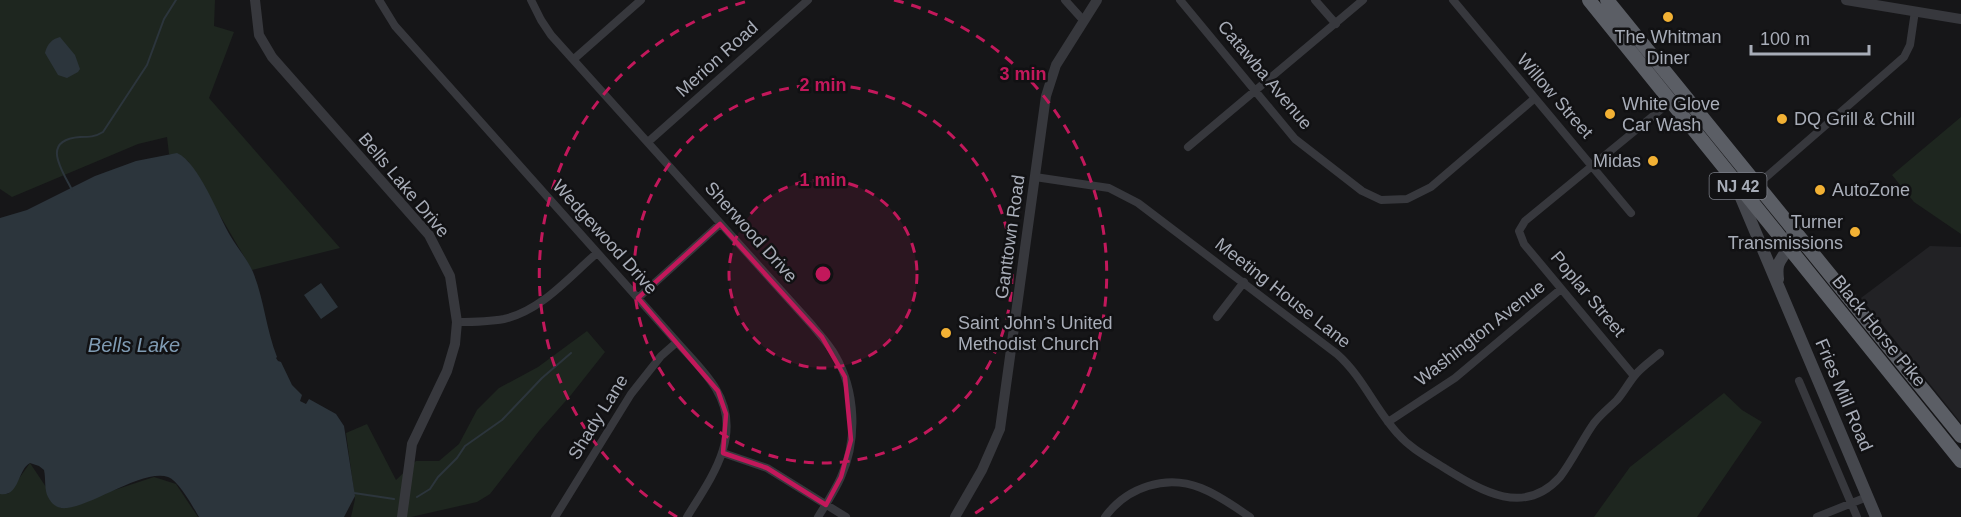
<svg xmlns="http://www.w3.org/2000/svg" width="1961" height="517" viewBox="0 0 1961 517" font-family="Helvetica,sans-serif">
<style>
.built{fill:#222225}
.green{fill:#1e261f}
.water{fill:#2c353c}
.lines{fill:none;stroke-linecap:round;stroke-linejoin:round}
.stream{stroke:#2c353c;stroke-width:2}
.minor{stroke:#37383d;stroke-width:8}
.tertiary{stroke:#37383d;stroke-width:10}
.secondary{stroke:#45474d;stroke-width:12}
.trunk{stroke:#5b5e65;stroke-width:14}
.marked{fill:none;stroke:#c2185b;stroke-width:4.5;stroke-linejoin:round}
.ring{fill:none;stroke:#c2185b;stroke-width:3;stroke-dasharray:10 8}
.poi-dot{fill:#f2b134;stroke:#111113;stroke-width:2}
.labels{text-anchor:middle;dominant-baseline:central;stroke-width:5;stroke-linejoin:round;paint-order:stroke}
.shield{fill:#111113;stroke:#7b7e86;stroke-width:1.5}
.shield-label{font-size:16px;font-weight:bold;fill:#a8adb8}
.poi-label{font-size:18px;fill:#a8adb8;stroke:#111113;text-anchor:start}
.street-label{font-size:18px;fill:#a8adb8;stroke:#111113}
.water-label{font-size:20px;font-style:italic;fill:#7f9bb3;stroke:#111113}
.centre{fill:#c2185b;stroke:#111113;stroke-width:3}
.ring-label{font-size:18px;text-anchor:middle;font-weight:bold;fill:#c2185b;stroke:#111113;stroke-width:5;stroke-linejoin:round;paint-order:stroke}
</style>
<rect width="100%" height="100%" fill="#161618"/>
<path class="built" d="M1930,246L1961,247V423L1861,298Z"/>
<path class="green" d="M0,0H215L214,26L234,32L209,98L340,248L252,270L188,161L169,154L167,137L138,144L12,197L0,189Z
M1961,117V234L1914,202L1892,175Z
M587,331L605,352L571,395L539,431L490,494L477,502L411,517H351L355,499L346,433L367,424L396,480L416,461H439L459,444L477,410L499,388L538,367Z
M1724,393L1742,410L1762,422L1697,517H1594L1630,467Z
M30,463L60,508L154,477L176,484L198,517H0V493L8,494Z"/>
<path class="water" d="M60,37L75,55L80,69L78,72L67,78L58,75L45,53C47,44 52,39 60,37Z
M177,153C199,163 218,215 231,237C238,249 248,260 253,272C264,299 266,329 277,357L276,358L278,361L281,362L292,385L302,395L300,401L306,404L309,399L336,414L344,426L355,496L344,517H199C193,507 179,481 168,477C143,469 92,506 67,508C58,509 52,505 48,497C44,489 46,479 44,470L39,466L30,463C17,470 20,497 0,494V218L27,210L95,176L136,161Z
M321,283L338,307L321,319L304,295Z"/>
<g class="lines">
<path class="stream" d="M72,190C62,170 40,140 80,137C89,137 95,137 103,132L147,65L164,19L176,0
M354,493L394,499
M417,497L430,489L438,477L457,458L465,446L502,420L542,378L571,353"/>
<path class="minor" d="M379,0L395,26L677,342C690,357 706,372 716,389C744,435 711,478 687,517
M531,0L541,20L551,35L812,325C820,335 829,344 835,355C856,391 858,439 841,477C835,491 826,504 818,517
M1065,0L1083,20
M1180,0L1295,139L1362,191L1381,200L1407,199L1431,187L1535,98
M1315,0L1336,24
M1453,0L1631,213
M574,59L641,0
M648,142L808,0
M1188,147L1363,0
M1035,177L1109,188L1138,203L1337,354C1363,377 1375,409 1398,434C1411,449 1429,458 1446,469C1482,491 1524,517 1560,477C1573,460 1582,440 1594,423C1601,414 1609,408 1617,400C1624,392 1629,382 1636,374C1643,366 1652,360 1660,353
M1757,185L1904,57L1910,45L1915,11
M638,298L720,224
M1217,317L1244,282
M457,322C473,322 488,322 504,319C541,311 569,277 597,253
M1634,376L1524,244L1519,231L1525,221L1670,102
M1799,381L1857,517
M1388,422L1455,378L1561,289
M723,453L767,468L846,517
M555,517L631,394L661,356L677,342
M1105,517C1127,487 1166,474 1201,488C1219,495 1235,507 1250,517
M1817,517L1867,497"/>
<path class="tertiary" d="M255,0L259,35L272,57L429,235L450,276L457,322L455,344L447,371L412,444L402,517
M1846,0L1961,19
M955,517L982,470L1000,429L1046,96L1056,65L1097,0"/>
<path class="secondary" d="M1736,186L1876,517
M1778,279C1776,262 1780,262 1787,250C1791,244 1791,236 1793,229"/>
<path class="trunk" d="M1589,0L1961,461
M1607,0L1961,436"/>
</g>
<path class="marked" d="M720,224L822,337L845,377L851,440L841,477L826,505L767,468L723,453L726,414L718,391L638,298Z"/>
<circle cx="823" cy="274" r="94" fill="#c2185b" fill-opacity=".12"/>
<g class="ring">
<circle cx="823" cy="274" r="94"/>
<circle cx="823" cy="274" r="189"/>
<path d="M677 517A283 283 0 0 1 752 0M894 0A283 283 0 0 1 969 517"/>
</g>
<g class="poi-dot">
<circle cx="1668" cy="17" r="6"/>
<circle cx="1610" cy="114" r="6"/>
<circle cx="1782" cy="119" r="6"/>
<circle cx="1653" cy="161" r="6"/>
<circle cx="1820" cy="190" r="6"/>
<circle cx="1855" cy="232" r="6"/>
<circle cx="946" cy="333" r="6"/>
</g>
<g class="labels">
<rect class="shield" x="1709.5" y="173" width="57" height="26" rx="4.5"/>
<g class="shield-label">
<text x="1738" y="186">NJ 42</text>
</g>
<g class="poi-label">
<text x="1668" y="37" text-anchor="middle">The Whitman<tspan x="1668" dy="21">Diner</tspan></text>
<text x="1622" y="104">White Glove<tspan x="1622" dy="21">Car Wash</tspan></text>
<text x="1794" y="119">DQ Grill &amp; Chill</text>
<text x="1641" y="161" text-anchor="end">Midas</text>
<text x="1832" y="190">AutoZone</text>
<text x="1843" y="222" text-anchor="end">Turner<tspan x="1843" dy="21">Transmissions</tspan></text>
<text x="958" y="323">Saint John's United<tspan x="958" dy="21">Methodist Church</tspan></text>
</g>
<g class="street-label">
<text transform="translate(717 59) rotate(-42)">Merion Road</text>
<text transform="translate(1265 75) rotate(50)">Catawba Avenue</text>
<text transform="translate(1555 96) rotate(49)">Willow Street</text>
<text transform="translate(404 185) rotate(50)">Bells Lake Drive</text>
<text transform="translate(751 232) rotate(48)">Sherwood Drive</text>
<text transform="translate(605 237) rotate(48)">Wedgewood Drive</text>
<text transform="translate(1010 237) rotate(-82)">Ganttown Road</text>
<text transform="translate(1283 293) rotate(38)">Meeting House Lane</text>
<text transform="translate(1588 294) rotate(50)">Poplar Street</text>
<text transform="translate(1879 331) rotate(51)">Black Horse Pike</text>
<text transform="translate(1480 333) rotate(-38)">Washington Avenue</text>
<text transform="translate(1844 395) rotate(67)">Fries Mill Road</text>
<text transform="translate(598 417) rotate(-58)">Shady Lane</text>
</g>
<g class="water-label">
<text x="134" y="345">Bells Lake</text>
</g>
</g>
<circle cx="823" cy="274" r="9" class="centre"/>
<g class="ring-label">
<text x="1023" y="80">3 min</text>
<text x="823" y="91">2 min</text>
<text x="823" y="186">1 min</text>
</g>
<path d="M1751 45v9h118v-9" fill="none" stroke="#a8adb8" stroke-width="3"/>
<text x="1760" y="45" font-size="18" fill="#a8adb8" stroke="#111113" stroke-width="4.5" paint-order="stroke">100 m</text>
</svg>
